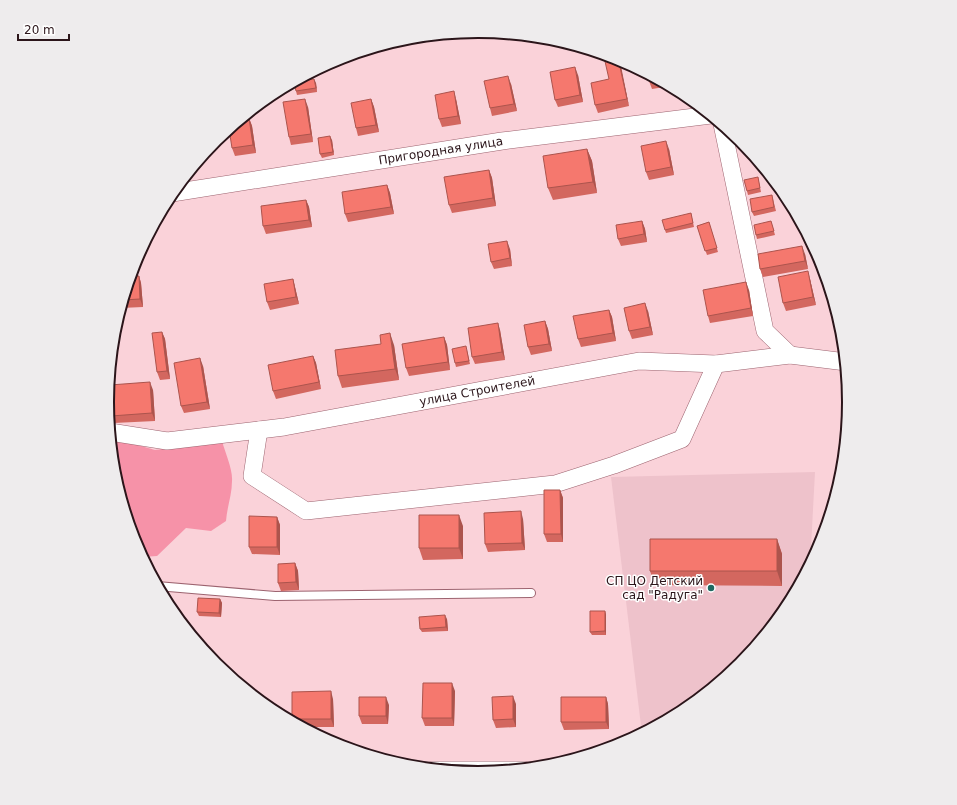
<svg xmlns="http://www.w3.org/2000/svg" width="957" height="805" viewBox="0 0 957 805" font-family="'DejaVu Sans',sans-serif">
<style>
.built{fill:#eec2cb}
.green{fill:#f692a8}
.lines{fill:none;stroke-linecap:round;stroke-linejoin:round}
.lane-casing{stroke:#9c636f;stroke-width:10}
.street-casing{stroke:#9c636f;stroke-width:18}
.lane{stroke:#fff;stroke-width:8}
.street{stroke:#fff;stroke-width:17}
.wall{fill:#d3675f}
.shaded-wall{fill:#ac544d}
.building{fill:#f5786e;stroke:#ac544d}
.poi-dot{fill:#1e6961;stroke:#fff;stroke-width:1.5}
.labels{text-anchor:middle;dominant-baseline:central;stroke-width:3;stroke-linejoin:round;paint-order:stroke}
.street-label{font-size:12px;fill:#2b151a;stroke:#fff}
.poi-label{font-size:12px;fill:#2b151a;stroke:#fff;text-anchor:end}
.rim{fill:none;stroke:#2b151a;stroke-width:2}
</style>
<rect width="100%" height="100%" fill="#fad2d9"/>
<path class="built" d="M815,472L810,566L787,609L741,665L685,712L642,734L611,477Z"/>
<path class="green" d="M110,437L155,450L222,441C225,452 233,470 232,481C232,495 227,507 226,521L211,531L186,528L157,556L142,557L135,544L114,475Z"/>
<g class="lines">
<g class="lane-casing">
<path id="lane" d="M157,586L275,596L531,593"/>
</g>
<g class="street-casing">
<g id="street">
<path d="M722,124L765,331L790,355"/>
<path id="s1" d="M172,193L502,141L711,115"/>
<path d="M259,430L252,476L306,511L555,484L614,465L682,439L716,364"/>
<path id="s2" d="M110,432L167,441L284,427L639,361L716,364L790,355L846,362"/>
<path d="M433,770H524"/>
</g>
</g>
<use href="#lane" class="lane"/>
<use href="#street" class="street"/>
</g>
<path class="wall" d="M609,56L619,59L629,106L598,113L595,105L609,79Z
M648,74L671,86L652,89L649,81Z
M578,75L583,102L558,107L555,100Z
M316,83L317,92L297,95L296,91Z
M511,84L517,111L492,116L490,108Z
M371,99L374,107L379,132L358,136L356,128Z
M456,99L461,124L442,127L439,119Z
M308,107L313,142L291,145L289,137Z
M249,118L252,126L256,153L235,156L232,148Z
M332,140L334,155L322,158L320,154Z
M587,149L592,161L597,193L553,200L548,188Z
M669,149L674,175L649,180L646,172Z
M751,152L760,162L754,163Z
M489,170L492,178L496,206L452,213L449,205Z
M758,177L761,192L748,195L747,191Z
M387,185L390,193L394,214L348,222L345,214Z
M773,199L776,211L754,216L752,212Z
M306,200L309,207L312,227L266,234L263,226Z
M691,213L694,227L666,233L665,230Z
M642,221L645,229L647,242L621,246L618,239Z
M771,221L775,235L757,239L756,235Z
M709,222L718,252L707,255L697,226Z
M145,243L147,253L138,256Z
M510,249L512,266L494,269L491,262Z
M805,254L808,269L763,277L760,269Z
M130,276H139L141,283L143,307L121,308Z
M293,279L295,287L299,304L270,310L267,302Z
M810,279L816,305L786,311L783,303Z
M749,290L753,316L710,323L708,316Z
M609,310L612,317L616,341L581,347L578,339Z
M648,311L653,335L632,339L629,331Z
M545,321L548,329L552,351L531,355L528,347Z
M500,330L505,360L475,364L472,357Z
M162,332L165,339L170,379L160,380L157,372Z
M444,337L447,345L450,370L409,376L406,368Z
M394,345L399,380L342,388L338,376Z
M467,350L470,364L456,367L455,363Z
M313,356L316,363L321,389L276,399L273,391Z
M203,366L210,409L184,413L181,406Z
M153,390L155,421L114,423L111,416Z
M560,490L563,498V542H547L544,534Z
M277,517L280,525V555L252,554L249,547Z
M523,519L525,550L488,552L485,544Z
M463,526V559L423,560L419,548Z
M777,539L782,554V586L655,585L650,571Z
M295,563L298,571L299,590L281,591L278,583Z
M220,599L222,603L221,617L199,616L197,612Z
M605,611L606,615V635H592L590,632Z
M447,619L448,631L422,632L420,629Z
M455,691L454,726H425L422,718Z
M606,697L608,704L609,729L564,730L561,722Z
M333,699L334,727H301L293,723L292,719Z
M516,704V727L496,728L493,720Z
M389,705L388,724H362L359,716Z"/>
<path class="shaded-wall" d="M618,58L619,59L620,61L629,106L627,99Z
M575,67L578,75L583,102L580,95Z
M508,76L511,84L517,111L514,104Z
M314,79L316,83L317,92L316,88Z
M454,91L456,99L461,124L458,116Z
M305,99L308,107L313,142L311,134Z
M371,99L374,107L379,132L376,125Z
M249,118L252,126L256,153L253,145Z
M330,136L332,140L334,155L333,152Z
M666,141L669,149L674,175L671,167Z
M587,149L592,161L597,193L593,182Z
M489,170L492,178L496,206L493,198Z
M387,185L390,193L394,214L391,207Z
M306,200L309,207L312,227L309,220Z
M642,221L645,229L647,242L644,234Z
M507,241L510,249L512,266L510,258Z
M145,243L147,253L144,244Z
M802,246L805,254L808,269L805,261Z
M808,271L810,279L816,305L813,297Z
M139,276L141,283L143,307L140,299Z
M293,279L295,287L299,304L296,297Z
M746,282L749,290L753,316L751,308Z
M645,303L648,311L653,335L650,327Z
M609,310L612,317L616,341L613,333Z
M545,321L548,329L552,351L549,344Z
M498,323L500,330L505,360L502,352Z
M162,332L165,339L170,379L167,371Z
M390,333L394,345L399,380L395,369Z
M444,337L447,345L450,370L448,362Z
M313,356L316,363L321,389L319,382Z
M200,358L203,366L210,409L207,402Z
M150,382L153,390L155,421L152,413Z
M560,490L563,498V542L561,534Z
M521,511L523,519L525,550L522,543Z
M459,515L463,526V559L459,548Z
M277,517L280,525V555L277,547Z
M777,539L782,554V586L777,571Z
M295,563L298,571L299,590L296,582Z
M220,599L222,603L221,617L219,613Z
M605,611L606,615V635L605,631Z
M445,615L447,619L448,631L446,627Z
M452,683L455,691L454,726L452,718Z
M331,691L333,699L334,727L331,719Z
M513,696L516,704V727L513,719Z
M386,697L389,705L388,724L386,716Z
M606,697L608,704L609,729L606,722Z"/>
<path class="building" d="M609,56L618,58L627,99L595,105L591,83L609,79L604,57Z
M575,67L580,95L555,100L550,72Z
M648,74L659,80L649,81Z
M508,76L514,104L490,108L484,81Z
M314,79L316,88L296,91L294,82Z
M454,91L458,116L439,119L435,95Z
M305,99L311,134L289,137L283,102Z
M371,99L376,125L356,128L351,103Z
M249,118L253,145L232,148L229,129L241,119Z
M330,136L333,152L320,154L318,138Z
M666,141L671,167L646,172L641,146Z
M587,149L593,182L548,188L543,156Z
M489,170L493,198L449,205L444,177Z
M758,177L760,188L747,191L744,180Z
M387,185L391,207L345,214L342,192Z
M772,195L774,207L752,212L750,199Z
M306,200L309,220L263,226L261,206Z
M691,213L693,223L665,230L662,220Z
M642,221L644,234L618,239L616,225Z
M771,221L774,231L756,235L754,225Z
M709,222L717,248L705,251L697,226Z
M507,241L510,258L491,262L488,244Z
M802,246L805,261L760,269L758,254Z
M808,271L813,297L783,303L778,277Z
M130,276H139L140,299L123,300Z
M293,279L296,297L267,302L264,284Z
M746,282L751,308L708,316L703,290Z
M645,303L650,327L629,331L624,308Z
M609,310L613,333L578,339L573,316Z
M545,321L549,344L528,347L524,325Z
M498,323L502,352L472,357L468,328Z
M162,332L167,371L157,372L152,333Z
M390,333L395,369L338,376L335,350L381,344L380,335Z
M444,337L448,362L406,368L402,344Z
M466,346L469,361L455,363L452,349Z
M313,356L319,382L273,391L268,365Z
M200,358L207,402L181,406L174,363Z
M150,382L152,413L111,416L110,385Z
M544,490H560L561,534H544Z
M521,511L522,543L485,544L484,513Z
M419,515H459V548H419Z
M249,516L277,517V547H249Z
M650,539H777V571H650Z
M295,563L296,582L278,583V564Z
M198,598L220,599L219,613L197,612Z
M590,611H605V631L590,632Z
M445,615L446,627L420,629L419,617Z
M423,683H452V718H422Z
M331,691V719H292V692Z
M513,696V719L493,720L492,697Z
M359,697H386V716H359Z
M561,697H606V722H561Z
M434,770L501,771V772L478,774Z"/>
<circle class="poi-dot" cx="711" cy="588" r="4"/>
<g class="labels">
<g class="street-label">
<text stroke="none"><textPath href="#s1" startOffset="272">Пригородная улица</textPath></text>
<text stroke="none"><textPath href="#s2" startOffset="372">улица Строителей</textPath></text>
</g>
<g class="poi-label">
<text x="703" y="581">СП ЦО Детский<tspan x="703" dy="14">сад "Радуга"</tspan></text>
</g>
</g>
<path d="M0 0H957V805H0ZM114 402a364 364 0 1 1 728 0a364 364 0 1 1-728 0Z" fill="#eeeced" fill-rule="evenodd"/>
<path class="rim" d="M114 402a364 364 0 1 1 728 0a364 364 0 1 1-728 0Z"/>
<path d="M18 34v6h51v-6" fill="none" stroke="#2b151a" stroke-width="2"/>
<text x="24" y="34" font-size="12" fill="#2b151a" stroke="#ffffff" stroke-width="3" paint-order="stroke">20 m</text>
</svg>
